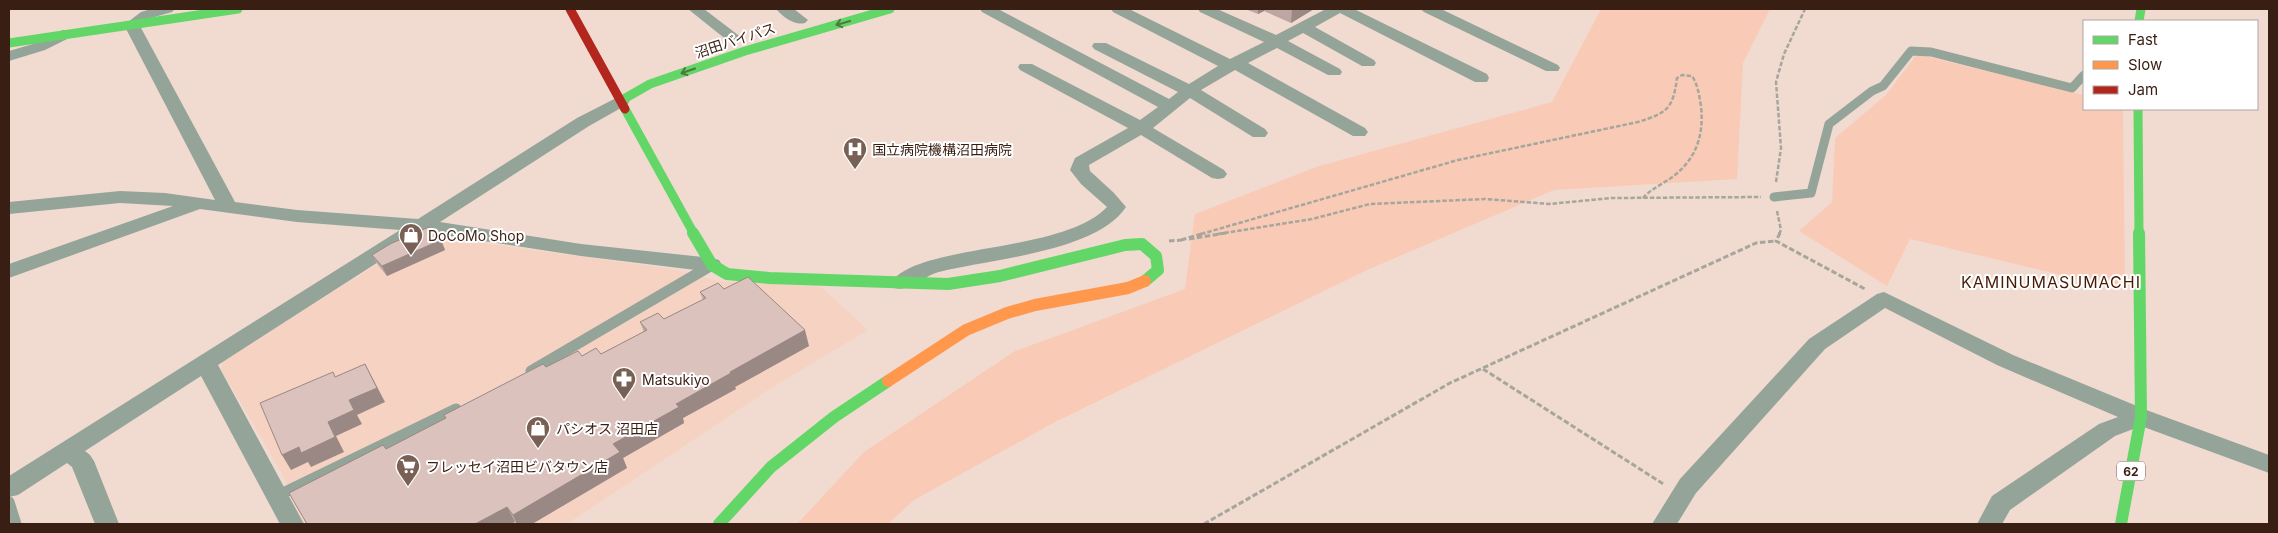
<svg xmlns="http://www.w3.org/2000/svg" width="2278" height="533" viewBox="0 0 2278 533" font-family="Inter,'Noto Sans JP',sans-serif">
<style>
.built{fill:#f6d2c3}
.green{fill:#f9cbb7}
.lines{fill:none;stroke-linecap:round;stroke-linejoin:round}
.path-far1{stroke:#a6a69d;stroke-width:2.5;stroke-dasharray:4.5 2;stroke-linecap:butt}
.path{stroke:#a6a69d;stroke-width:3;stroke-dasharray:5.5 2.5;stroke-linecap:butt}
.lane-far1{stroke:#94a499;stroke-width:9}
.lane{stroke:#94a499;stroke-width:11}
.street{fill:#94a499;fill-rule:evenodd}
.fast-far1{stroke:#63d668;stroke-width:9}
.fast{stroke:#63d668;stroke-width:12}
.slow{stroke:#ff974d;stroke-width:12}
.jam{stroke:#b3261e;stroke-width:9}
.wall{fill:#bda7a3}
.shaded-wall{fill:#9a8884}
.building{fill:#dcc2bd;stroke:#9a8884}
.oneway{stroke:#4e7a3e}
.labels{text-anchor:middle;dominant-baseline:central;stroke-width:4;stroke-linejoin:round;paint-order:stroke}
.shield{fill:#fff;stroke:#74625a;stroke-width:1}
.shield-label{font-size:12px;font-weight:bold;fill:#381e13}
.street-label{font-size:14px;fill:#381e13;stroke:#fff}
.poi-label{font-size:14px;fill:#381e13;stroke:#fff;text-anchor:start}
.quarter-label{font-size:16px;letter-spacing:1px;fill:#461c08;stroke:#fff}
</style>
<rect width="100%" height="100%" fill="#f1dad0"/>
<path class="built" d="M425,235L673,269L718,281L821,287L868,330L774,386L567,524H305L293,502L284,477L221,369L224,360Z"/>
<path class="green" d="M1601,9H1770L1743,63L1737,179L1554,190L1367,270L1057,421L914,500L888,524H797L864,452L1015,351L1185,289L1195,214L1319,166L1552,102Z
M1917,54L2084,95V109H2123L2125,290L1910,239L1887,286L1799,231L1832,202L1835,138L1886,95Z"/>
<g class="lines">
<path class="path-far1" d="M1776,182L1781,148L1776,82L1784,54L1805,9
M1777,211L1781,230L1779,234
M1201,234L1458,160L1638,122C1667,113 1673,109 1677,78L1682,75L1692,76C1698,85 1699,95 1701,106C1704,134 1697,157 1675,175C1665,183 1652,188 1643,198
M1218,234L1312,219L1370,204L1485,199L1549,204L1612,198L1761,197"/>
<path class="path" d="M1780,233L1776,241L1865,289
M1189,239L1226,233
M1181,240L1205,233
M1169,241L1183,240
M1483,369L1665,485
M1204,524L1450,383L1756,243L1776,241"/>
<path class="lane-far1" d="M1774,197L1811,193L1829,124L1872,91L1883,86L1911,51L1931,52L2072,88L2084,75"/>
<path class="lane" d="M531,371L712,265
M277,496L456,409
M9,502L16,524"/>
<path class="street" d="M151,9H175L172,12L151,18L140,26L235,202L297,210L418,219L577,118L622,95L628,96L630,100L628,104L589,126L440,222L581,244L712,258L719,260L722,265L719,270L712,272L581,256L425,232L218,365L304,524H280L201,376L85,451L90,455L94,461L119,524H95L72,467L67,463L18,495L9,497V476L400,230L297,222L200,209L9,278V264L173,206L120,203L9,214V202L120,191L165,193L215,200L124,25L141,12Z
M688,9H704L742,38L740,41H728Z
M776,9H794L808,20L805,23C795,26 783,17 776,9Z
M980,9H998L1169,99L1178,92L1094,49L1092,46L1094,43H1106L1189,84L1218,66L1113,12L1111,9H1129L1230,59L1264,42L1200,12L1198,9H1217L1276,35L1326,9H1354L1487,74L1489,78L1487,82H1475L1340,13L1315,27L1374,60L1376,63L1374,66H1362L1303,33L1288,41L1340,69L1342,72L1340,75H1328L1277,48L1248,63L1365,128L1368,132L1365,136H1353L1235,70L1201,90L1265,129L1268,133L1265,137H1253L1190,98L1153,128L1224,170L1227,174L1224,178L1218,179L1212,178L1141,135L1089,165L1090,171L1114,193L1126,207C1097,252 989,259 939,272C923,276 911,292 894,288L891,283C916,243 1063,254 1107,207L1081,184L1070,170L1075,158L1128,128L1020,70L1018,67L1020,64H1032L1140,120L1158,107L982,12Z
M1421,9H1441L1558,65L1560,68L1558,71H1546L1424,12Z
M63,30L69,32L71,35L69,38L45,50L9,61V51L33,44Z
M1884,292L2013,355L2149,411L2269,455V473L2141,426L2115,436L2010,510L2002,524H1977L1992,496L2099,424L2118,417L1997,365L1885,308L1825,349L1696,493L1677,524H1652L1680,479L1809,339L1877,294Z"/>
<path class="fast-far1" d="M2139,21L2141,9
M9,43L238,9
M622,100L650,84L745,51L890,9
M625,109L694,234
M2138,109L2139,234"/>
<path class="fast" d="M693,233L712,265L727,274L769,278L948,284L1000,276L1125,245L1142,244L1156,256L1158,270L1145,281
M719,524L771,467L834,417L888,381
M2121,524L2141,417L2139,233"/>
<path class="slow" d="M888,381L966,330L1007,313L1035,305L1128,288L1145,281"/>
<path class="jam" d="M570,9L625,109"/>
</g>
<path class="wall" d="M1245,9H1314L1291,23L1264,11L1258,14Z
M441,240L445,250L387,276L378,265L372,255Z
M724,289L809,346L735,387L736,389L683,418L684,423L623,458L627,468L532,524H516L515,522L386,449L546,367L582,356L601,354L644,332L640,322L664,319L703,300L700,292Z"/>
<path class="shaded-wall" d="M1258,9H1264V11L1258,14Z
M1294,9H1314L1291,23L1292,10Z
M441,240L445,250L387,276L382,266Z
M805,330L809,346L735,387L736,389L683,418L684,423L623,458L627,468L532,524H517L513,515L613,444L676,404L730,372Z
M365,364L385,402L357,415L362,424L336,436L344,452L311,467L308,462L291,470L282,455L328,422L349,400Z
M507,507L515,522L511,524H475Z"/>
<path class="building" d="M429,227L441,240L382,266L372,255L390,244Z
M748,277L805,330L730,372L731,373L676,404L679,407L613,444L620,452L513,515L507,507L475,524H307L289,493L383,445L386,449L446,418L444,415L543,364L546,367L578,351L582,356L596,348L601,354L647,330L640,322L658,313L664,319L706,298L700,292L718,283L724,289Z
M365,364L377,388L349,400L354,410L328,422L335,437L301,453L299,447L282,455L260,403L333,372L335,377Z"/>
<defs><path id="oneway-shaft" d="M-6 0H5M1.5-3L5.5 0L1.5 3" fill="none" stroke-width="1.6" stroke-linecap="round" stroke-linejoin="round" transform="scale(1.25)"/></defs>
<g class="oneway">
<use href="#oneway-shaft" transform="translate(843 23) rotate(164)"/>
<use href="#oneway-shaft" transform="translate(688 71) rotate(161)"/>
</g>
<defs>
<g id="hospital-pin" transform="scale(1.25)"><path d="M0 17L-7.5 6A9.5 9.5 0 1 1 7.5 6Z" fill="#796055" stroke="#fff"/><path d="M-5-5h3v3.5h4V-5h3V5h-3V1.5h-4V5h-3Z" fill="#fff"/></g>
<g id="shop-pin" transform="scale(1.25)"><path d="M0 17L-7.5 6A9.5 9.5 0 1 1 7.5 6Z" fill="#796055" stroke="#fff"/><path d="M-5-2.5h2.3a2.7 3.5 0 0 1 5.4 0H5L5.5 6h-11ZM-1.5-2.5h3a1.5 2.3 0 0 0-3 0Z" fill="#fff"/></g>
<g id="pharmacy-pin" transform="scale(1.25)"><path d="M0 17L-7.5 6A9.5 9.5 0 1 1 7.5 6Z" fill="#796055" stroke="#fff"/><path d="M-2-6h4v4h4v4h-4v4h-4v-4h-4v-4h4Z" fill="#fff"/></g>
<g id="supermarket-pin" transform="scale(1.25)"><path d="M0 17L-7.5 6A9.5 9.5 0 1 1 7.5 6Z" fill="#796055" stroke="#fff"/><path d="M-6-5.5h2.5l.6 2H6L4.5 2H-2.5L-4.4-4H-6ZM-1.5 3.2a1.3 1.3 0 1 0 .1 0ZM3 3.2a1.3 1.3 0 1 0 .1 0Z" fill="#fff"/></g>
</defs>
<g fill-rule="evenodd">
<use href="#hospital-pin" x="855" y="149"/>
<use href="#shop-pin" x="411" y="235"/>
<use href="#pharmacy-pin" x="624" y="379"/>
<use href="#shop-pin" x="538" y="428"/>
<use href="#supermarket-pin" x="408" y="466"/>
</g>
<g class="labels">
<rect class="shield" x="2117" y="461.5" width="28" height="19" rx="4"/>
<g class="shield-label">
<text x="2131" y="471">62</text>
</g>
<g class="street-label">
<text transform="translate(735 40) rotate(-18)">沼田バイパス</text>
</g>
<g class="poi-label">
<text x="872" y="149">国立病院機構沼田病院</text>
<text x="428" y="235">DoCoMo Shop</text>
<text x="642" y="379">Matsukiyo</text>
<text x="556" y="428">パシオス 沼田店</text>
<text x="426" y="466">フレッセイ沼田ビバタウン店</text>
</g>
<g class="quarter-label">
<text x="2051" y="282">KAMINUMASUMACHI</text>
</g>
</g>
<rect width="2278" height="533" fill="none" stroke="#381e13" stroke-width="20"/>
<rect x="2083" y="20" width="175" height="90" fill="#ffffff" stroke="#afa5a1"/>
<rect x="2093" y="36" width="25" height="8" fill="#63d668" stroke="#afa5a1"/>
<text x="2128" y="45" font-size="15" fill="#381e13">Fast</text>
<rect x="2093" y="61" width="25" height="8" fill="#ff974d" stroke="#afa5a1"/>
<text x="2128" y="70" font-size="15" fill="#381e13">Slow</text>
<rect x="2093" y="86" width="25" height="8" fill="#b3261e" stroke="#afa5a1"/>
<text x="2128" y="95" font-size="15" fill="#381e13">Jam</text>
</svg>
